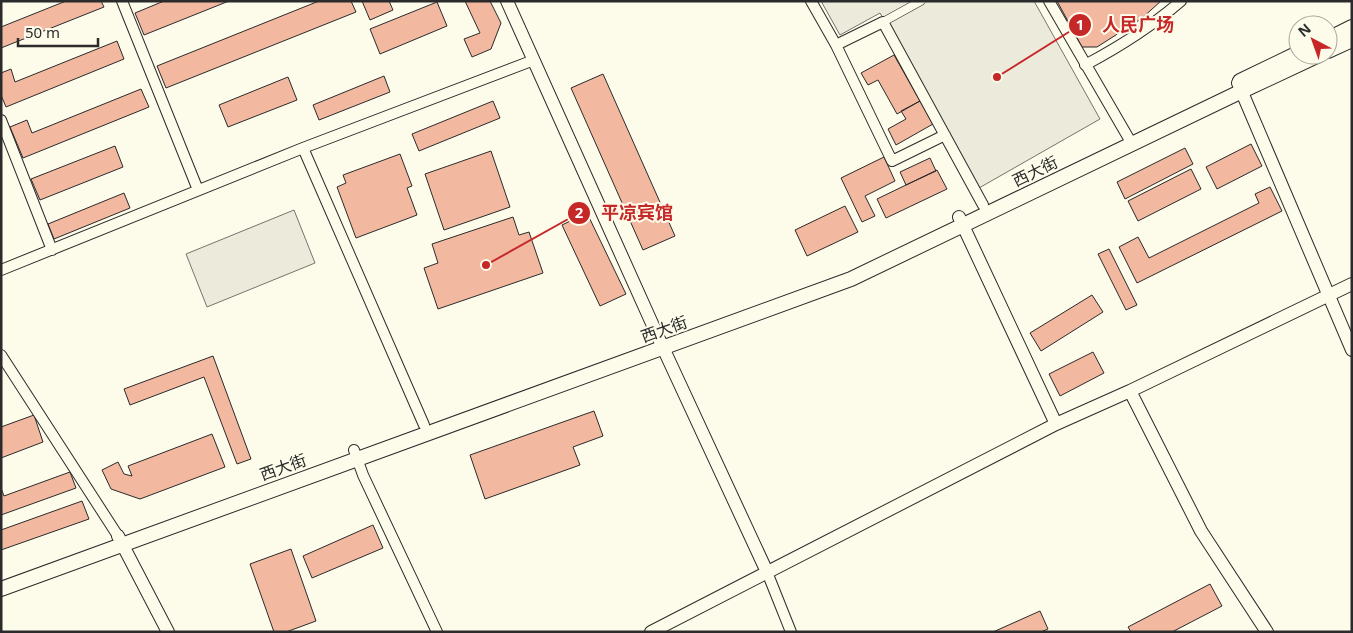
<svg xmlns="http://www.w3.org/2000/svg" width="1353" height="633" viewBox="0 0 1353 633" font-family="'Noto Sans','Noto Sans SC',sans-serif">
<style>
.green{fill:#ecebdb;stroke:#74746e}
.building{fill:#f2b8a0;stroke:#2b2b2b}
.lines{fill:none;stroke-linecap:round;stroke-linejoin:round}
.pedestrian-casing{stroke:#2b2b2b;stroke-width:9}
.minor-casing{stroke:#2b2b2b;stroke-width:12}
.tertiary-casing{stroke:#2b2b2b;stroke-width:14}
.secondary-casing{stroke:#2b2b2b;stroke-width:16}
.pedestrian{stroke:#fdfbea;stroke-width:8}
.minor{stroke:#fdfbea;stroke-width:10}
.tertiary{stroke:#fdfbea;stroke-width:12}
.secondary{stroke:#fdfbea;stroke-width:14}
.labels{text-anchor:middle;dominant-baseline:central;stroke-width:4;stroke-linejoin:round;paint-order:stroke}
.street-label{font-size:16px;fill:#2b2b2b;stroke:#fdfbea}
.leader{fill:none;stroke:#c62828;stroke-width:2}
.callout-dot{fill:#c62828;stroke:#fdfbea;stroke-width:2}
.mark-label{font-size:15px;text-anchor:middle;font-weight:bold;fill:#fff}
.callout-label{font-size:18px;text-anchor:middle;font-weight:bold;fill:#c62828;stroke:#fdfbea;stroke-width:4;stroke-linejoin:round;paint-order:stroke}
</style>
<rect width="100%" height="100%" fill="#fdfbea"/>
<path class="green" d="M821,1H1034L1100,119L979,188L880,13L840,35Z
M294,210L315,263L207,307L186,254Z"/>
<path class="building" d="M66,1H101L104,7L1,48V27Z
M164,1H229L144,35L135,13Z
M319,1H351L356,12L166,88L157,66Z
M362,1H389L393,10L370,20Z
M465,1H490L501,23L491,49L472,57L464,39L480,33Z
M1057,1H1161L1141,19L1097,47H1082Z
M437,2L447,26L380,54L370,29Z
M117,41L124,59L6,107L1,95V73L11,69L15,82Z
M894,55L920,101L897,114L878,80L868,85L861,73Z
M603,74L675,236L643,250L571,88Z
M384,76L390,92L319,120L313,105Z
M288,77L297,100L228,127L219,105Z
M141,89L149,107L23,158L10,127L27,120L32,133Z
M493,101L500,118L419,151L412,134Z
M920,101L933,124L896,145L888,129L906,119L901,111Z
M1251,144L1262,166L1217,189L1206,167Z
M115,146L123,167L40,200L31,179Z
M1185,148L1193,164L1125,199L1117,182Z
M491,151L510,207L444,230L425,174Z
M400,154L412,186L407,188L417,215L356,238L337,187L346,183L343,175Z
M884,157L895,181L865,196L875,216L862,222L841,178Z
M930,158L936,171L906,185L900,172Z
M1191,169L1201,189L1138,221L1128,201Z
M937,170L947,189L886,218L877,199Z
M1270,187L1282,211L1137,283L1119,247L1138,237L1149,258L1259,203L1255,194Z
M124,193L130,208L54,239L48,224Z
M845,206L858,232L807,256L795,230Z
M587,213L626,294L600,306L562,225Z
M513,217L519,235L529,232L543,273L438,309L424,268L438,263L432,244Z
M1109,249L1137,305L1126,310L1098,254Z
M1092,295L1103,312L1041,351L1030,333Z
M1093,352L1104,373L1060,396L1049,374Z
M213,356L251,459L237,464L204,377L130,405L124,389Z
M594,411L603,436L573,447L580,465L485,499L470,455Z
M34,415L43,442L1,458V427Z
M212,434L225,467L140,499L111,489L102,470L118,462L124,474L132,476L128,466Z
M70,472L76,488L1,515V488L4,496Z
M82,501L89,519L1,550V530Z
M373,525L383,548L312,578L303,556Z
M291,549L316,621L286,632H274L250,564Z
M1210,584L1222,606L1172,632H1131L1128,627Z
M1040,611L1048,629L1041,632H993Z"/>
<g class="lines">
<g class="pedestrian-casing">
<path id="pedestrian" d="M883,22L921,1"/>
</g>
<g class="minor-casing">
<path id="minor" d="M122,1L198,190
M811,1L836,45L892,161L945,135
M1049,1L1132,144
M836,45L883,22L983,205
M1085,65C1119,47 1151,27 1181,1
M1,120L52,250
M303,148L424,425
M1,270L303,148L534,60
M1,355L118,536
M354,450L363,475L437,632
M767,572L791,632"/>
</g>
<g class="tertiary-casing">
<path id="tertiary" d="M507,1L659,339L767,572
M1238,83L1352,350
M959,217L1056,424
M1130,391L1201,531L1267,632
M118,536L168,632
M651,632L1056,424L1130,391L1352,284"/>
</g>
<g class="secondary-casing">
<path id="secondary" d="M1328,39L1352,27
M1328,51L1352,40
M1240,81L1298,53
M1,589L851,279L1242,91L1319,55"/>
</g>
<use href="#pedestrian" class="pedestrian"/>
<use href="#minor" class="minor"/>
<use href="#tertiary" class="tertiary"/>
<use href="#secondary" class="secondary"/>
</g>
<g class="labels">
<g class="street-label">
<text transform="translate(1035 171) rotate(-26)">西大街</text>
<text transform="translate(664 329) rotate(-20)">西大街</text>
<text transform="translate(283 467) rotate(-20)">西大街</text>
</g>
</g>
<path class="leader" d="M997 77L1080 25M486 265L579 213"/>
<g class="callout-dot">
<circle cx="997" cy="77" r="5"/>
<circle cx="486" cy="265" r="5"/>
<circle cx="1080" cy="25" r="12"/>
<circle cx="579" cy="213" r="12"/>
</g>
<g class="mark-label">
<text x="1080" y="30">1</text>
<text x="579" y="218">2</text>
</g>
<g class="callout-label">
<text x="1138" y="31">人民广场</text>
<text x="637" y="219">平凉宾馆</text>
</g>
<rect width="1353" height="633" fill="none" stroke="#2b2b2b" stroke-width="5"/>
<g transform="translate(1313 40) rotate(319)"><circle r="24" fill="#fdfbea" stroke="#a9a89e"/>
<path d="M0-4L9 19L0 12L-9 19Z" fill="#c62828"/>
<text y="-8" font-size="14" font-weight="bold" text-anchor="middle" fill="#2b2b2b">N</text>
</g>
<path d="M18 38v8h80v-8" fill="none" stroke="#2b2b2b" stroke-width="2.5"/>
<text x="25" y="38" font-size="15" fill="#2b2b2b" stroke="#fdfbea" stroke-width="4" paint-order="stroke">50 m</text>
</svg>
